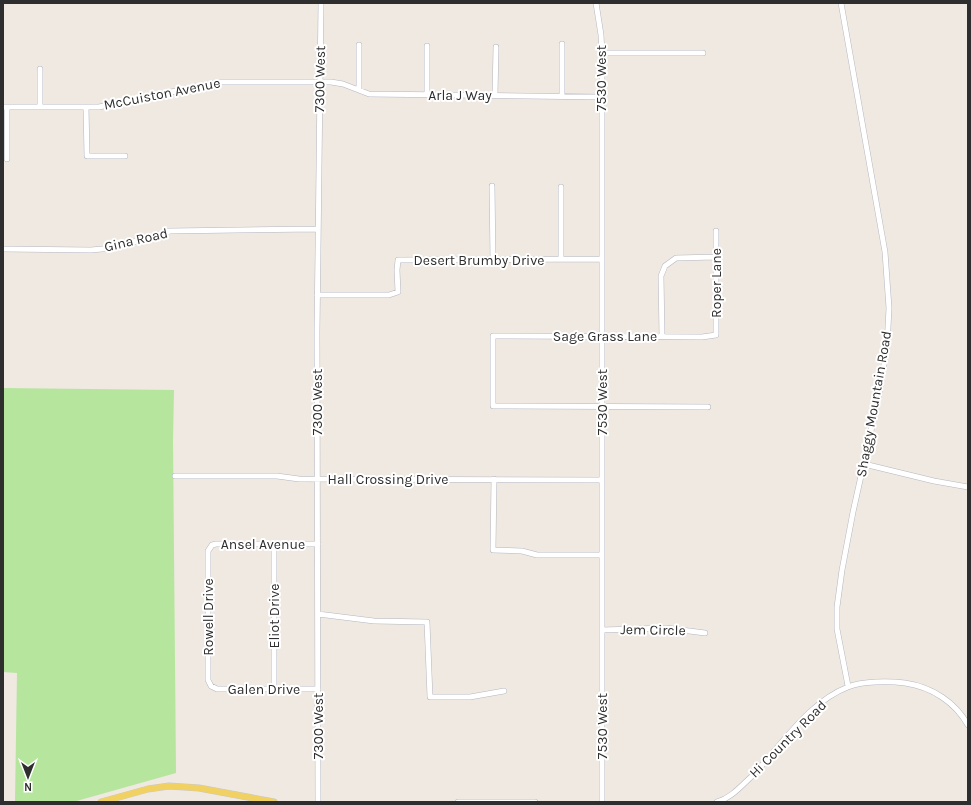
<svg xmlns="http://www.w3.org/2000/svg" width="971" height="805" viewBox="0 0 971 805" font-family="Karla,sans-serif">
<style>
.green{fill:#b6e59e}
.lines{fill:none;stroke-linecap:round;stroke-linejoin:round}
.minor-casing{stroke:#b4b7c1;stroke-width:6}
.major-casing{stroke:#c9c9c9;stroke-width:7}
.minor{stroke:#fff;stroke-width:5}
.major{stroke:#f2d163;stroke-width:6}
.labels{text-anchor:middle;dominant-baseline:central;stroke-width:4;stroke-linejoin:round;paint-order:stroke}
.street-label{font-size:14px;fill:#2e2e2e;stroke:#fff}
</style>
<rect width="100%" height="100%" fill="#efe9e1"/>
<path class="green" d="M3,388L174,390L173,441L176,773L73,802H15L17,673L3,672Z"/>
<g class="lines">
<g class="minor-casing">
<path id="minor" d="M596,3L601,35L602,53V802
M841,3L885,252L889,308L887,346L879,395L853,512L842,570L837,607V629L848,686
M562,44V96
M602,53H703
M40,69V107
M359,90V45
M427,95V46
M495,95L496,47
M3,107H99L219,82H331L343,84L369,94L601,97
M86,107L87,156H125
M7,159V107
M492,186L493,260
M3,249L91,250L113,248L170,231L318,229
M561,259V187
M317,295H389L398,292L397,270L398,260L601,259
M662,336L661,276L665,266L676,258L716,257
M708,407L493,406V336L702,337L716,335V231
M864,464L934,481L968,487
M175,476H277L299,479L602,480
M494,479L493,550L522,551L537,555H601
M274,544V689
M318,544H216L212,545L208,551V680L211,686L217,689H318
M318,614L374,621L427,622L430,697H470L504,691
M602,630L666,628L705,633
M318,802L317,332L321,3
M458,802H535
M717,802C731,798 740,787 751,777C780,748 808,702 848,687C862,681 889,681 905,683C932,687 955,702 968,725"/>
</g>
<g class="major-casing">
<path id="major" d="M101,802L148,789L169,786L199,788L274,802"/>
</g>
<use href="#minor" class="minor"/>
<use href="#major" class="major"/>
</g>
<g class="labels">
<g class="street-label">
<text transform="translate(601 78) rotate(-90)">7530 West</text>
<text transform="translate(320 79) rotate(-89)">7300 West</text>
<text transform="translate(162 94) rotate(-11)">McCuiston Avenue</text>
<text x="460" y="95">Arla J Way</text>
<text transform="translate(136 240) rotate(-13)">Gina Road</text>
<text x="479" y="260">Desert Brumby Drive</text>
<text transform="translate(716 283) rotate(-90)">Roper Lane</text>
<text x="605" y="336">Sage Grass Lane</text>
<text transform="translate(317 402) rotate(-90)">7300 West</text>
<text transform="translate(602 402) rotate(-90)">7530 West</text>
<text transform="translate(874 404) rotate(-80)">Shaggy Mountain Road</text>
<text x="388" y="479">Hall Crossing Drive</text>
<text x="263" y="544">Ansel Avenue</text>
<text transform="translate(274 616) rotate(-90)">Eliot Drive</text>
<text transform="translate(208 617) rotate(-90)">Rowell Drive</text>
<text transform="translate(653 630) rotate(1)">Jem Circle</text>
<text x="264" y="689">Galen Drive</text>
<text transform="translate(318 726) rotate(-90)">7300 West</text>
<text transform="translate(602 726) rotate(-90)">7530 West</text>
<text transform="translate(788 739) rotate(-45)">Hi Country Road</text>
</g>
</g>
<rect width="971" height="805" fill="none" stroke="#2e2e2e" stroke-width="8"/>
<g transform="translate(28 777) rotate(180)" stroke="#ffffff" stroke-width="3" paint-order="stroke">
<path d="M0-3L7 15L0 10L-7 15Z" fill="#2e2e2e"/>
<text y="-6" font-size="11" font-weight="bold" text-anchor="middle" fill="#2e2e2e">N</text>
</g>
</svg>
